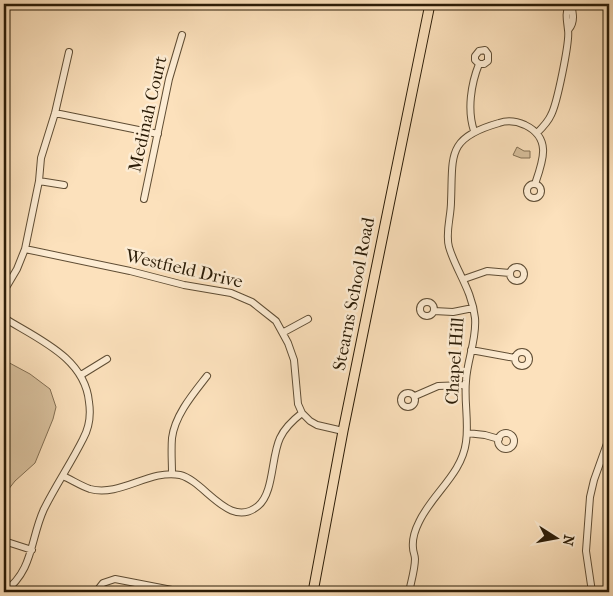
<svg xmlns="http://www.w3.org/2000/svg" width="613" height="596" viewBox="0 0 613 596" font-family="'IM FELL French Canon',serif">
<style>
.green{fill:#d8c09d;stroke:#826e52}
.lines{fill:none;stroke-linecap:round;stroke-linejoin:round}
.minor-casing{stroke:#5f4d34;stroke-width:8}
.major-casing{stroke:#2b1c07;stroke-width:11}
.minor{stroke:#fdecd3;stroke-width:6}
.major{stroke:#fce1bc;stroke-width:9}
.labels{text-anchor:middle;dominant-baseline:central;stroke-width:5;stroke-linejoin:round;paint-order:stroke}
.street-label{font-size:18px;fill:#2b1c07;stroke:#fdecd3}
</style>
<rect width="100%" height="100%" fill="#fce1bc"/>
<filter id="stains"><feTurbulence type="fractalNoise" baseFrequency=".004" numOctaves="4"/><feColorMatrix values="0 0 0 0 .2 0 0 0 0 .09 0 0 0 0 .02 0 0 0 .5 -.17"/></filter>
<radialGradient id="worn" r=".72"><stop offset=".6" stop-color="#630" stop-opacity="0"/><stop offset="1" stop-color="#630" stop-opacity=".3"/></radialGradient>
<path class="green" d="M517,147L524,151H530V158H521L513,155Z
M4,360L30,374L50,389L56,407L53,419L35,463L15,481L4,495Z"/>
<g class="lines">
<g class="minor-casing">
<path id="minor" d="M4,5L271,4
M569,29C575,22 573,13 571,4
M55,113L158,134
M474,131C467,110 471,84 479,64L475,60V56L479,51L485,50L488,54V61L484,64H479
M537,133C542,128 548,122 551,115C557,104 570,41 568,30C567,20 565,14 569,4
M39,181L64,185
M527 191a7 7 0 1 1 14 0a7 7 0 1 1-14 0Z
M144,199L169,79L182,35
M25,249L130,271L184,285L231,293L252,302L276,321L288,343L294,360L298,404L302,413L310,421L317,425L343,431
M510 274a7 7 0 1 1 14 0a7 7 0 1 1-14 0Z
M464,279L487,271L510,273
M4,291L17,269L25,249L39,181L41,158L55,113L69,52
M420 309a7 7 0 1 1 14 0a7 7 0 1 1-14 0Z
M434,311L453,312L473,308
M4,318C38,339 85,358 89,402C91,415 89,428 83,439C71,463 56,485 44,509C30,539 34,570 4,592
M284,332L308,319
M471,350L515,358
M515 359a7 7 0 1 1 14 0a7 7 0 1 1-14 0Z
M81,375L107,359
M401 400a7 7 0 1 1 14 0a7 7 0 1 1-14 0Z
M415,396L438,386L465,385
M467,433L485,435L499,439
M498 441a8 8 0 1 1 16 0a8 8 0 1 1-16 0Z
M172,474C172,462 171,450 172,438C175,415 193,394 207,376
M63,476C72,480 81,486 90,489C121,497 149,469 180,475C205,481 229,530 258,506C274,493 271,457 280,438C285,427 293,420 302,413
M4,541L32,550
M96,592L103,583L115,579L182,592
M409,592C411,582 415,569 415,559C415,555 413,552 413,548C412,539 415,530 419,522C432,494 462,474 466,442C469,422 464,401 466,381C467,360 477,339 475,318C472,290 456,271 449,247C445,233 451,217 451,202C453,155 446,138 499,123C508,120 516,121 525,125C552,138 543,161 535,184
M592,592L586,551L590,497L594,480L609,438"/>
</g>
<g class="major-casing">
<path id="major" d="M313,592L343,431L430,4"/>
</g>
<use href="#minor" class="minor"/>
<use href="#major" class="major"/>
</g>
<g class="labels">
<g class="street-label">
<text transform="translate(148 114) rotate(-77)">Medinah Court</text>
<text transform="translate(184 269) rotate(13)">Westfield Drive</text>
<text transform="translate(354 294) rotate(-79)">Stearns School Road</text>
<text transform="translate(455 361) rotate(-86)">Chapel Hill</text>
</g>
</g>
<rect width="613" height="596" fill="none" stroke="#fce1bc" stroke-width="20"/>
<rect x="5" y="5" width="603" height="586" fill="none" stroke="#2b1c07" stroke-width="2.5"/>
<rect x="10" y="10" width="593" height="576" fill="none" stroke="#2b1c07"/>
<g transform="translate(556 538) rotate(101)" stroke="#fdecd3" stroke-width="4" paint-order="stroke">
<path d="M0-4L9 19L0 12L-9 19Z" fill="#2b1c07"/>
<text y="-8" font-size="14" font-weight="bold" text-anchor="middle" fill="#2b1c07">N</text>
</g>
<rect width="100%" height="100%" filter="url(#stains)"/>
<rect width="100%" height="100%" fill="url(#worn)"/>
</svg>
